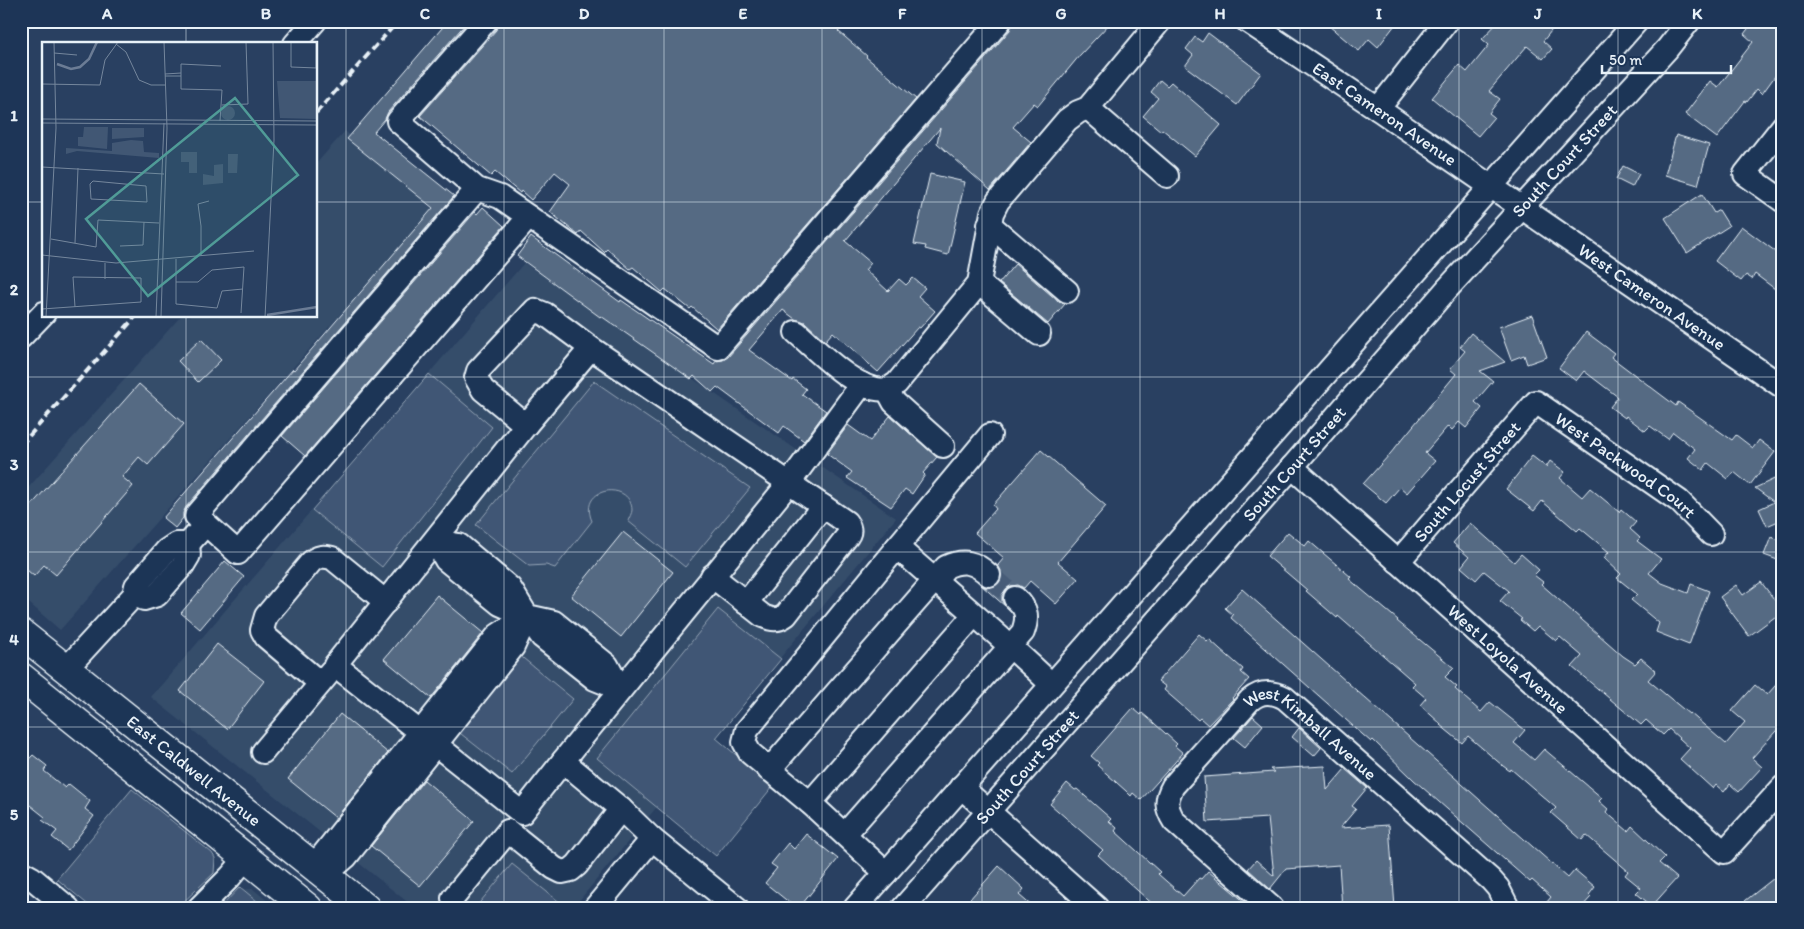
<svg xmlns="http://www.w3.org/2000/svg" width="1804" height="929" viewBox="0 0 1804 929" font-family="Itim,sans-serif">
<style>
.built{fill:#364d6b}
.green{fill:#415774;stroke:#94a4b6}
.building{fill:#556a83;stroke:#e8f1f8}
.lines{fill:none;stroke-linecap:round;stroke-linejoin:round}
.minor-tunnel{stroke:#465b78;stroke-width:22;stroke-dasharray:22 11;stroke-linecap:butt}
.minor-casing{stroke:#e8f1f8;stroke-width:26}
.major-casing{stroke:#e8f1f8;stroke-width:31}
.minor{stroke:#1d3557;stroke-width:22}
.major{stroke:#1d3557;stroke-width:28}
.rail{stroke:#e8f1f8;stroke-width:4;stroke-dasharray:8 4;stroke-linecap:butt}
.grid{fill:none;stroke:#e8f1f8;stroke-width:1;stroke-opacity:0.55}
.labels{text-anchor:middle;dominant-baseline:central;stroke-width:4;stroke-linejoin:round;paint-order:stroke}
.street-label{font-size:18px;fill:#e8f1f8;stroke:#1d3557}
.inset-river{fill:none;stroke:#6b7c95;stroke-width:2.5}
.inset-road{fill:none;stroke:#75879d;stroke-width:1}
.view{fill:#509b97;fill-opacity:0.15;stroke:#509b97;stroke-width:2.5}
.inset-edge{fill:none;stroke:#e8f1f8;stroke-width:2.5}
.neatline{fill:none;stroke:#e8f1f8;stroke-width:2}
.grid-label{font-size:16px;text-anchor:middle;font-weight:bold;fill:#e8f1f8}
</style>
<rect width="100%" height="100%" fill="#294061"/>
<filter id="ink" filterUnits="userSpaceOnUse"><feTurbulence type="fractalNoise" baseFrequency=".02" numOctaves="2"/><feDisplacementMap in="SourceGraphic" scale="10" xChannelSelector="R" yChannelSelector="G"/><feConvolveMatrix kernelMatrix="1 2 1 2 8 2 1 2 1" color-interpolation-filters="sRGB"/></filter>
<g filter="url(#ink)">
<path class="built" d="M345,131L433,210L60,630L21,596V496L181,316H316V164Z
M524,263L896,518L573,908H415L151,697Z
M253,889L276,908H223L240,890Z"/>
<path class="green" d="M429,374L492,427L382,567L312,510Z
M594,381L750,488L685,567L628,521C629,518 632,513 632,510C631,480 577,486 592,521L555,568L546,565L529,566L476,525Z
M718,609L781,659L716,738L773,786L716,856L597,758Z
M518,654L573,699L512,774L456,730Z
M132,789L212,853L215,858L214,873L177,908H92L57,879Z
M512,864L567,908H475Z
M240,887L257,901L255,908H220Z"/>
<path class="building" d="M448,21H468L388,112L385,119L374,132L454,196L186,507L183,513V518L175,528L163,518L293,369L294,370L433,208L347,139Z
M499,21H847L838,31L867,56L866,57L916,99L717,329L692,307L690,309L665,289L662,292L633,267L630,269L607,249L604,252L581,231L578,235L550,212L570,184L555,172L531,200L521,191L520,193L495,172L491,176L420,116L496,30Z
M1013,21H1112L1080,55L1038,106L1034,103L1013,127L1031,142L990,190L937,143L940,128L845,241L871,263L865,270L888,291L899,279L906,285L913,278L925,288L918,296L935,311L920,328L918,327L878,372L833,332L825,341L805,322L795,319L783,310L749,350L792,381L793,379L806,389L802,394L826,411L804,441L784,426L779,433L717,387L712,392L694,376L691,379L601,316L600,317L517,256L531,237L620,302L621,300L714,364L716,361L723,360L728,357L1010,30Z
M1323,21H1398L1378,47L1369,39L1359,51Z
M1499,21H1559L1543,41L1552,49L1543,59L1527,46L1489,91L1500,99L1489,113L1494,117L1478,136L1432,98L1459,65L1467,72L1489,45L1482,39Z
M1754,21H1783V65L1762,94L1757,89L1747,102L1745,101L1717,138L1685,114L1710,81L1718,87L1753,42L1744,34Z
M1208,33L1261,73L1237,105L1185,66L1193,55L1186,49L1195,37L1202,42Z
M1160,80L1167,86L1171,82L1221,125L1195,156L1162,129L1161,131L1143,116L1158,98L1151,92Z
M1676,135L1709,145L1698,185L1665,175Z
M1623,166L1639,174L1632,187L1616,179Z
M930,174L965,182L948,255L925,249L926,246L914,244Z
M1702,194L1714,213L1719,210L1729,226L1687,253L1665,218Z
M483,207L504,226L305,456L282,436L475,212L477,214Z
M1741,226L1783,257V295L1755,274L1752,279L1746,275L1741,281L1715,261Z
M1015,264L1058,301L1065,304L1048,324L999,283Z
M1532,315L1547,357L1527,364L1524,355L1511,360L1499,327Z
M1586,332L1614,353L1611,357L1676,406L1678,402L1732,440L1736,435L1753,448L1759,440L1775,452L1750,485L1734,472L1728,479L1708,463L1703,470L1688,458L1695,449L1673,432L1668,439L1650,426L1645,431L1626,416L1625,418L1610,407L1618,397L1584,371L1576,381L1559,368Z
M1471,333L1505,362L1480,371L1493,381L1475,402L1482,408L1466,428L1459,422L1452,430L1448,426L1425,453L1435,461L1407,493L1400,487L1386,503L1363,484L1390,454L1456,374L1450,369L1465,351L1460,347Z
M201,339L221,360L198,382L178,361Z
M139,384L184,424L148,465L139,457L122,477L133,486L56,575L44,565L34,576L21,565V517Z
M890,416L937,457L923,473L925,475L912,494L905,489L891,507L847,478L852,472L827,454L848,425L870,441Z
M1041,450L1106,506L1058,562L1078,579L1056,604L1030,581L1024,588L1018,585L1011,586L1006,589L1002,595V601L1005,606L981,585L986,588L993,587L999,583L1002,578L1001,571L998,565L1004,558L975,533L996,509L993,505Z
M1532,456L1546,467L1550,461L1565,472L1560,478L1582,497L1590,488L1619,512L1621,509L1636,522L1630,529L1640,538L1637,541L1661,559L1649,573L1662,583L1688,593L1691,584L1709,591L1689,645L1656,632L1659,623L1631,600L1637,594L1617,578L1621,574L1604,558L1609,552L1580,528L1577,531L1542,501L1534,511L1506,489Z
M1783,475V519L1767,526L1759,509L1774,502L1755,488Z
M1470,523L1514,562L1521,554L1539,570L1534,575L1543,582L1541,584L1623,656L1635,664L1641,658L1656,671L1648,680L1689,714L1690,713L1726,744L1745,722L1732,711L1755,685L1767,695L1783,677V723L1752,758L1762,767L1739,792L1730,784L1724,792L1716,785L1713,789L1680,759L1690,748L1669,729L1663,735L1646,720L1641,725L1572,667L1582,656L1560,637L1556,641L1538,626L1533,631L1520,620L1522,619L1500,601L1509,591L1484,571L1476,580L1461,567L1469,557L1453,543Z
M623,532L673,572L621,637L571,596Z
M1288,532L1305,546L1309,541L1351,577L1349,579L1398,620L1397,621L1454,668L1445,677L1457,687L1455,689L1481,712L1490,702L1525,730L1514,743L1534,760L1544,749L1602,798L1599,801L1608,809L1606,812L1628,831L1632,826L1665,857L1659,863L1677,878L1652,906L1636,893L1641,888L1625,875L1628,871L1586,835L1582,840L1551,813L1556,808L1511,769L1510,771L1503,766L1468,736L1462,743L1440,725L1441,724L1420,705L1426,698L1412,686L1415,683L1338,616L1337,618L1306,591L1307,590L1267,556Z
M1771,537L1783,541V562L1764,555Z
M225,561L244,577L200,629L181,613Z
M1761,582L1783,611L1749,636L1720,597L1736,585L1743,595Z
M1242,589L1568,878L1575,870L1595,887L1589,895L1591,897L1581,908H1542L1551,897L1532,880L1530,882L1414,780L1373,740L1371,742L1231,618L1233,615L1225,608Z
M437,595L483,633L431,698L384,659Z
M1199,634L1207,641L1209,639L1220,649L1243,669L1241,672L1249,679L1232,698L1233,699L1208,725L1200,718L1198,720L1187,710L1164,690L1166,687L1158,681Z
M217,644L264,681L227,729L180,691Z
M1133,708L1141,715L1142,713L1154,723L1177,744L1175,746L1183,753L1141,800L1133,793L1131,796L1126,791L1097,765L1099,763L1091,756Z
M340,714L388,753L336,818L288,779Z
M1253,716L1263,725L1245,747L1234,738Z
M1299,728L1321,748L1314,756L1292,737Z
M21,755L28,760L33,755L47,766L44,771L65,788L69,784L90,801L85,809L94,816L68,850L52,837L57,831L42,820L45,817L21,798Z
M1325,766L1327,790L1345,769L1367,788L1352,806L1356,809L1340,828L1389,825L1395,908H1342L1339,865L1286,869L1270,889L1248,869L1256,860L1274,876L1268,818L1207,822L1204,777L1274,772L1270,769Z
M424,780L474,821L420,886L371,846Z
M1067,783L1075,790L1077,789L1111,819L1109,821L1117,828L1115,831L1160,872L1158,874L1183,896L1199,878L1201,879L1208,871L1252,908H1157L1098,855L1103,850L1050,804Z
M806,834L838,859L799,908H796L765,883L777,868L771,864L788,843L794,849Z
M999,866L1024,889L1019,895L1034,908H962Z
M1783,871V908H1736Z"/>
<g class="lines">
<path class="minor-tunnel" d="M989,575L1015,598"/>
<g class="minor-casing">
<g id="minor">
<path d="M486,21L398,121L477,189L500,197L718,348L1000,21"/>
<path id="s1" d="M1247,21L1378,109L1783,387"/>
<path d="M295,44L315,21"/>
<path d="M1088,108L1167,176"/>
<path d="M1378,109L1447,21"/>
<path d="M1783,126L1745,174L1783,201"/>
<path d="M989,224L1067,291"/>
<path d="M979,283L1039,334"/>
<path d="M796,332C816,349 859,395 887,389C890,388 894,385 897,383L979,283L992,213L998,201L1067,120L1078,112L1088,108L1160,21"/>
<path d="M21,337L44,313"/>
<path d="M887,389L894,402L943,446"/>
<path d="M526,425L335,665L522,813L563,761L621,809L652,839L737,908"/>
<path id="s2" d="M1292,467L1724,852L1783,787"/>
<path d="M206,524L238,553L529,217"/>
<path d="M435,541L459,545L510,588L527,616L554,622L607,665L620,689"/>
<path d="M435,541L446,560L500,604L527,616L542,637L595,679L620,689"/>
<path d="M897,547L990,435"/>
<path id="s3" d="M1398,562L1536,402L1679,501L1711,534"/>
<path d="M712,576L763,616C772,620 778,621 786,615L845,539C851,533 851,529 846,522L789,483L862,384"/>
<path d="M134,595L144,599L157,595L183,565L189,555L188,544"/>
<path d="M746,603L823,506"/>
<path d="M66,669L134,595L136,586L167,550L176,544H188L206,524L196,516L477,189"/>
<path d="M320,683L266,637L262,630L266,616L311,562C318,556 323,556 332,558L386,602"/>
<path d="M263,752L330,672"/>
<path d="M563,761L789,483L591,348L545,314L535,310L478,371L476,378L483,390L526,425L591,348"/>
<path d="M769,770L946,567C964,559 975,562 989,575"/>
<path d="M961,787L1097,908"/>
<path d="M810,803L974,615"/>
<path d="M845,834L1023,632C1028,618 1028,609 1015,598"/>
<path d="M314,866L498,635L527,616"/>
<path d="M21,872L32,878L68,908"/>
<path d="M886,873L810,803L750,753L744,742L747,730L897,547C949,593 1002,637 1051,684"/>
<path d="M325,875L346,857L513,647L527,616"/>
<path d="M453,898L508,831L554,868L562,872L571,870L577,865L621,809"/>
<path d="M199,908L230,877L246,858"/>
<path d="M595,908L652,839"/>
<path d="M855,908L1637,21"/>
<path id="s4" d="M903,908L1292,467L1447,289L1667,49L1689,21"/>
<path id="s5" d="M1272,908L1174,821C1166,808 1165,800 1173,786L1250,700C1261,691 1272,691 1285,698L1491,880L1498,888L1508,908"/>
</g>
</g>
<g class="major-casing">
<g id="major">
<path id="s6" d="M21,633L366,908"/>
<path d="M21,677L308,908"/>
</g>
</g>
<use href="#minor" class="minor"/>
<use href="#major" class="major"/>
<path class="rail" d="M316,113L398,21
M21,445L136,316"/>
</g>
</g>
<path class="grid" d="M186,21V44M346,21V908M504,21V908M664,21V908M822,21V908M982,21V908M1140,21V908M1300,21V908M1459,21V908M1618,21V908M21,202H44M316,202H1783M186,316V908M21,377H1783M21,552H1783M21,727H1783"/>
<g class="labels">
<g class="street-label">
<text stroke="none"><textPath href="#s1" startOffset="166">East Cameron Avenue</textPath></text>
<text stroke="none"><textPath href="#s4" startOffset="998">South Court Street</textPath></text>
<text stroke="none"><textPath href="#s1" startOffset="490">West Cameron Avenue</textPath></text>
<text stroke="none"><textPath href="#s4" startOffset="592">South Court Street</textPath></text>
<text stroke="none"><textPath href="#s3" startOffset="321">West Packwood Court</textPath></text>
<text stroke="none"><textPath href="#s3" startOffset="106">South Locust Street</textPath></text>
<text stroke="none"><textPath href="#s2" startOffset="289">West Loyola Avenue</textPath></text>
<text stroke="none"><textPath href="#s5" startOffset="359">West Kimball Avenue</textPath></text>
<text stroke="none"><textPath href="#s4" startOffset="188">South Court Street</textPath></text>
<text stroke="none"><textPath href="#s6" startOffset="221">East Caldwell Avenue</textPath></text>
</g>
</g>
<g transform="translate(42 42)">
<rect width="275" height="275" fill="#294061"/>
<path d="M235,39H275V77L238,76ZM179 71a7 7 0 1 1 14 0a7 7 0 1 1-14 0ZM42,85H66L65,107L36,104V95H41ZM70,86H102V95L70,97ZM89,98L101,99L102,110L117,111V116L35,109L24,112V106L70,109V101ZM139,110H155V131H147V120H139ZM186,112H196L195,131H186ZM181,122V141L161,143V132L172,134V123Z" fill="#415774"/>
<path class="inset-river" d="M15,22L29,27L38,25L47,17L55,0M225,273L275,265"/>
<path class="inset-road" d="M249,0V25L275,26M74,2L84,10L97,38L109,43H123M12,11L35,13M274,26V0M123,32L139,31M123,34H139M0,42L58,43L63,18L76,0M180,63L206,62L204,0M0,77L275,79M178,79L180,48L139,47V22L179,24M0,81L275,83M0,125L122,132M51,139L104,144L105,160L49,157L48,142ZM9,197L54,205L56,178L117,181M33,201L36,126M78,204L101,203L102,180M0,213L74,221L212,209M159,214V184L156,162L167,159M134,217V262L175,266L180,249L201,247M63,237V221M134,240H156L170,228L202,225L199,271M0,267L99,260V236L31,235L33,265M4,275L14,86L12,0M114,275L122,81M119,275L125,86L122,0M223,275L232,98L231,0"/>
<path class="view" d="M193,56L256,133L106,254L44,177Z"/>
<rect width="275" height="275" class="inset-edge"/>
</g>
<rect width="1804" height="929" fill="none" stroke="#1d3557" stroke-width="55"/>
<path d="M1602 65v8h129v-8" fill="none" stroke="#e8f1f8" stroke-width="2.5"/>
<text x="1609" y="65" font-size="15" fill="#e8f1f8" stroke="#1d3557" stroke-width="4" paint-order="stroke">50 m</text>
<rect x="28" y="28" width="1748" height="874" class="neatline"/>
<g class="grid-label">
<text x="107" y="19">A</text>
<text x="266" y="19">B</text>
<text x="425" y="19">C</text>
<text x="584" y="19">D</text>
<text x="743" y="19">E</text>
<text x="902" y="19">F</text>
<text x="1061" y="19">G</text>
<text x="1220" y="19">H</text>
<text x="1379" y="19">I</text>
<text x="1538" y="19">J</text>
<text x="1697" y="19">K</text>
<text x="14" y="121">1</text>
<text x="14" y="295">2</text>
<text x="14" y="470">3</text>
<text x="14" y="645">4</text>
<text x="14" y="820">5</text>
</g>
</svg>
